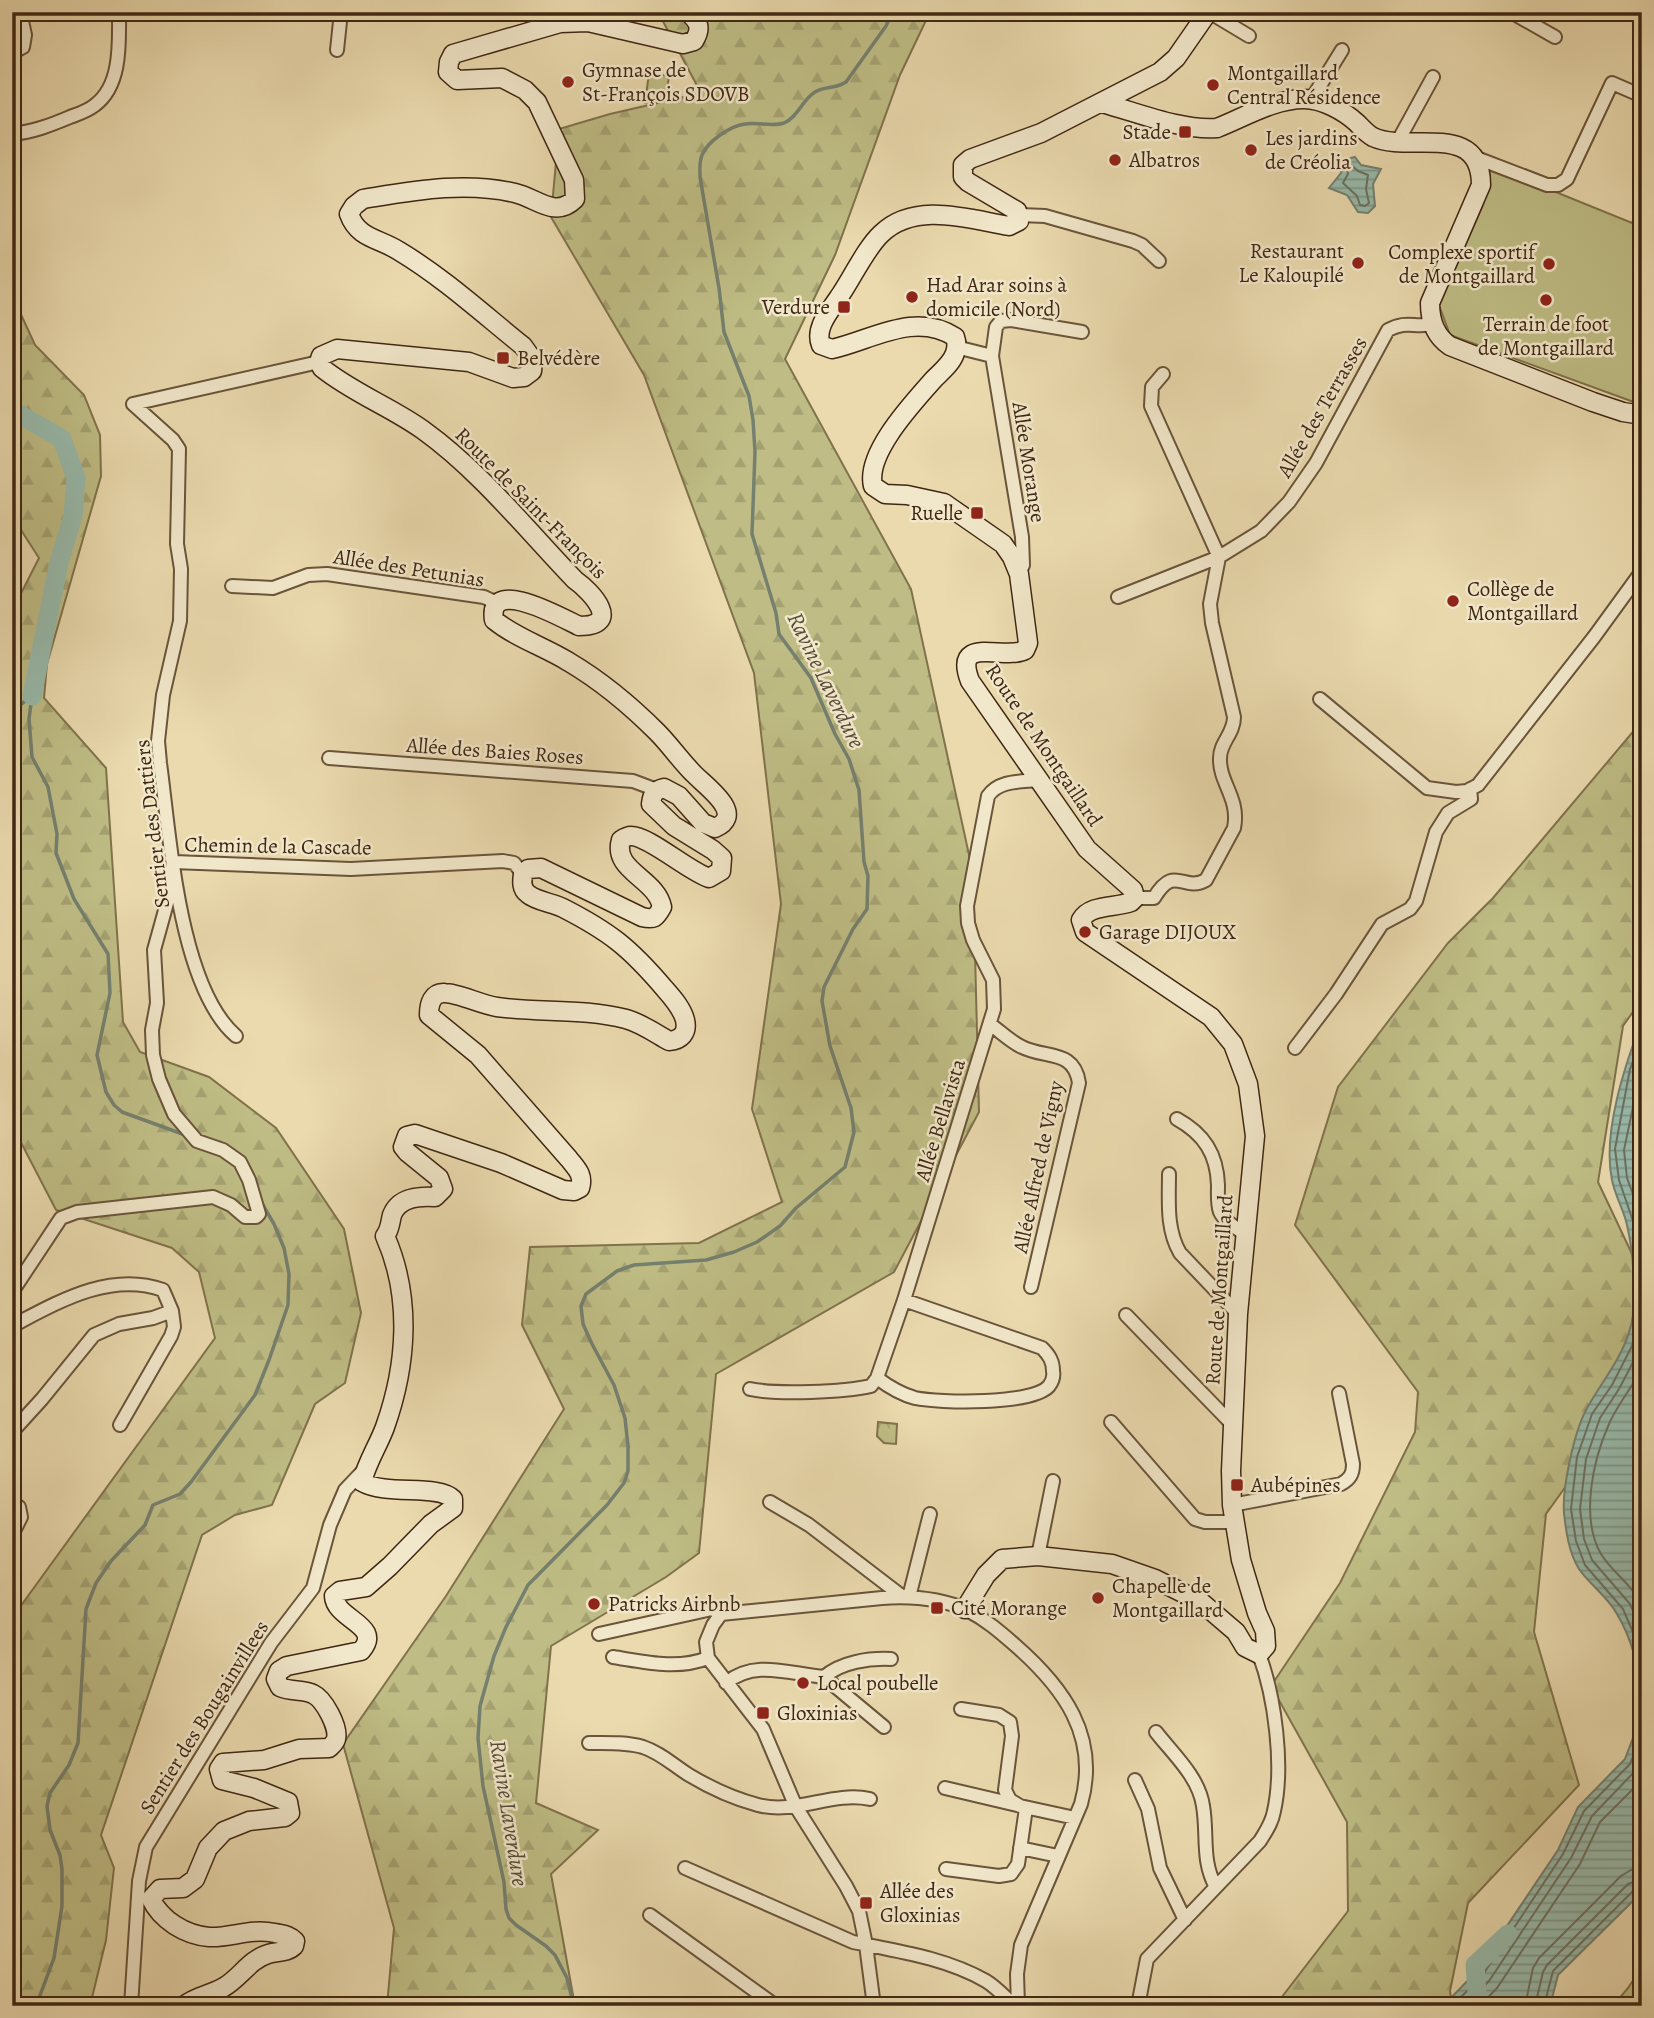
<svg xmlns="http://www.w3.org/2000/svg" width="1654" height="2018" viewBox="0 0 1654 2018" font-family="Alegreya,serif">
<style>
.grass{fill:#bfbd85;stroke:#80724c;stroke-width:2}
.forest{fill:url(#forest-firs);stroke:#80724c;stroke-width:2}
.park{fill:url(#park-crowns);stroke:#80724c;stroke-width:2}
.water{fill:url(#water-rules);stroke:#75806f;stroke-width:2}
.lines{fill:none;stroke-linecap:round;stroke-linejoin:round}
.shore{stroke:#6c7160;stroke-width:2}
.stream{stroke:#75806f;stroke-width:3.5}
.river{stroke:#98bbac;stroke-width:19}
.street-casing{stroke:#6a543a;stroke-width:16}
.secondary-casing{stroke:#402713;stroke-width:21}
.street{stroke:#f1e7ca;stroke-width:12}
.secondary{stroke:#f1e7ca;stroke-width:18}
.poi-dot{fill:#8f2418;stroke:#f1e7ca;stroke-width:2.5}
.labels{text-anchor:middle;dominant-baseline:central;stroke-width:5;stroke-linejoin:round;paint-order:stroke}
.poi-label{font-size:21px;fill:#402713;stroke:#f1e7ca;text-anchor:start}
.street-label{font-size:21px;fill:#402713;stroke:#f1e7ca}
.water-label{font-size:23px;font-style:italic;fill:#564c39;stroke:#f1e7ca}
</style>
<defs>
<pattern id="forest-firs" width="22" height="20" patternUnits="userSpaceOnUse" patternTransform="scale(1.75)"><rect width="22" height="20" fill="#bfbd85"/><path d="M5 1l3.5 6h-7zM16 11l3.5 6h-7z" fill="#a5a272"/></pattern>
<pattern id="park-crowns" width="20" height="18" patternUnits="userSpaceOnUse" patternTransform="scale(1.75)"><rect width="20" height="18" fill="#bfbd85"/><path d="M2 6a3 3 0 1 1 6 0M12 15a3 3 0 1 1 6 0" fill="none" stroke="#a5a272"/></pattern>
<pattern id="water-rules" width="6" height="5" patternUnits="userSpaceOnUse" patternTransform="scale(1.75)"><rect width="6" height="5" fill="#98bbac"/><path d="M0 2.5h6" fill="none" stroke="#7d988b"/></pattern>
</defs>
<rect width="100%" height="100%" fill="#eadaae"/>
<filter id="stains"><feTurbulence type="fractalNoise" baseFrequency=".00286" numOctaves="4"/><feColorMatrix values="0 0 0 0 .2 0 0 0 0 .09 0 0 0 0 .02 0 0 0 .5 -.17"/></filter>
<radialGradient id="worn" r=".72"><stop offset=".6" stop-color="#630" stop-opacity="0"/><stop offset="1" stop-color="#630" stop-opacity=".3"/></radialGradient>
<path class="grass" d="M649,73L669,76L665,105L645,103Z
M1494,167L1632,223L1642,202V405L1450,335L1439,305L1483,205L1489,170Z"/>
<path class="forest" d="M658,12H790L799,17L801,12H930L900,75L835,255L785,359L911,589L973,873L979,1112L894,1272L716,1374L699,1553L666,1577L551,1646L536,1803L598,1830L551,1874L575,2006H387L394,1928L343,1744L446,1596L564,1409L522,1325L530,1247L699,1243L782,1202L752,1109L781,904L754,673L644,375L551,217L559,129L610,114L701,93Z
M12,295L35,345L84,395L100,435L101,476L47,664L44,698L106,768L123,1022L140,1052L209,1077L276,1128L344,1229L361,1313L345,1383L315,1404L272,1505L235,1515L202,1535L101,1835L114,1868L106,1940L90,2006H12V1618L215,1338L199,1272L172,1248L56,1210L14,1129L12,1130V611L39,558L12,516Z
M1642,721V999L1623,1026L1598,1182L1642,1275V1380L1546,1514L1534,1632L1579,1785L1468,1903L1450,1991L1452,2006H1275L1348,1911L1347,1822L1271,1686L1340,1583L1415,1432L1418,1392L1295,1225L1338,1087L1448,943L1493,898Z
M1642,1967V2006H1613L1628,1988Z"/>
<path class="park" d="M878,1422L897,1424L896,1444L884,1443L877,1436Z"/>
<path class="water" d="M1355,157L1361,165L1381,169L1373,184L1375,206L1368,213L1358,212L1347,195L1329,188L1341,173L1340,165L1343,160Z
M1642,1020V1694C1638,1666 1632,1639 1617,1614C1608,1597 1590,1585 1579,1569C1569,1553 1566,1532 1564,1513C1562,1488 1574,1433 1586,1410C1603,1379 1628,1352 1633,1315C1636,1290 1633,1251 1627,1225C1624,1210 1615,1196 1612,1180C1602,1133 1625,1065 1642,1020Z
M1642,1714V1892L1558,1975L1550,2006H1443L1476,1972L1558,1850L1578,1807L1625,1759Z"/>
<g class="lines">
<path class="shore" d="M1350,164L1358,171L1368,175L1366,189L1369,203L1365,206L1360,205L1357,196L1343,183L1348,174L1347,167Z
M1642,1040L1630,1069L1615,1149L1619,1180L1634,1224L1641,1292L1640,1318L1632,1346L1612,1385L1592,1414L1577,1457L1571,1509L1576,1541L1585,1565L1623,1609L1642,1653
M1642,1064L1624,1150L1627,1178L1642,1219
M1642,1115C1637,1142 1632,1160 1642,1187
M1642,1345L1619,1389L1600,1418L1586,1459L1580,1509L1584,1539L1592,1560L1630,1604L1642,1631
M1642,1369C1632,1387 1616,1407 1609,1424C1593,1460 1580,1518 1601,1554C1612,1572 1632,1585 1642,1604
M1452,2006L1482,1976L1563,1854L1584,1811L1630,1764L1642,1734
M1465,2006L1489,1981L1571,1858L1592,1816L1636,1770L1642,1759
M1480,2006L1497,1988L1580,1864L1600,1822L1642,1780
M1525,2006L1533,1968L1539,1958L1621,1876L1631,1870L1642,1869
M1535,2006L1543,1972L1547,1965L1628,1884L1642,1879
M1544,2006L1553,1971L1634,1890L1642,1888"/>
<path class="stream" d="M32,696L29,719L32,757L48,787L57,834L56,853L74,899L108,954L110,993L97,1055L106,1092L114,1105L122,1112L188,1136
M12,711L32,696
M36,2006L54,1958L62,1906V1869L60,1855L50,1830L47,1806L50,1793L69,1765L78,1743L86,1609L96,1583L111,1561L145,1525L153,1505L180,1494L191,1482L255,1395L269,1360L288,1305L289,1274L284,1248L274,1224L260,1200
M574,2006L567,1978L555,1955L546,1946L516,1925L509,1918L506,1909L504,1882L483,1786L478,1738L480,1706L494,1656L506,1627L528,1585L607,1505L624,1483L628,1471V1446L625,1418L614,1385L592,1344L583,1324L581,1306L586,1294L617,1271L634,1265L706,1260L734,1252L757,1242L780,1226L796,1208L845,1167L854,1132L851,1108L830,1046L822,1001L824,987L853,929L867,909L868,876L864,862L859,790L849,759L835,734L811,678L779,634L776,613L752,534L755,452L753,420L749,396L724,332L719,288L700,177C700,169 699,162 702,155C708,141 730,126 745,124C758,122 772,127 784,123C798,117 802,100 815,92C825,86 836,89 846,82L886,26L892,12"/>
<path class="river" d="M12,410L62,439L76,478L73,516L59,562L32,696
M1478,2006L1475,1965L1508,1934"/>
<g class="street-casing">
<path id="street" d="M560,12L583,20
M1209,12L1249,36
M1511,12L1555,37
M337,50L341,12
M12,53L23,47L25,35L20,12
M1311,100L1342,50
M12,134C33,132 51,125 70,117C78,114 88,111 95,105C122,85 119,42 119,12
M1398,141L1433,77
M1474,157L1547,185H1558L1567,179L1612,83L1642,96
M1020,215L1045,216L1133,241L1142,245L1159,261
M956,347L992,356
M133,404L173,440L179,449L177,544L181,569L180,621L163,695L158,741L160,763C170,836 179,987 236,1036
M133,404L319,362
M1019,574L1023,565L1022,537L992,356L996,327L1001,321L1011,320L1082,332
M232,586L273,588L308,575L327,574L484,597L497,603
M1118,597L1219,557L1261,531L1289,502L1316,463L1388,330C1407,320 1414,328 1433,324
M1320,699L1427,788L1456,792L1467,791L1478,785L1594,637L1642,571
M329,758L633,781L657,790
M1135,898H1154C1175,863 1183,893 1206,880L1234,828C1240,798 1219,783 1220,758C1220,742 1234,734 1234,717L1212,623L1210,604L1219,557L1151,406L1152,387L1163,374
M990,1024C1001,1032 1011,1042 1022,1047C1046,1059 1074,1049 1079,1083L1031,1287
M1295,1048L1336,994L1382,924L1410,909L1416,901L1436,832L1448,813L1471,799L1470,789
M1177,1119C1204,1134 1217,1154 1218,1185C1218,1194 1217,1204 1220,1212C1225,1222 1236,1228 1245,1234
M1169,1174C1169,1201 1166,1229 1180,1253L1238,1314
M12,1292L61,1218L77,1212L213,1197L231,1205L245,1217H256L259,1214L249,1180L240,1162L223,1150L197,1141L174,1114L159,1079L153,1055L152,1030L157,1003L154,950L167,903L169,881L174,862L351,869L503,861L514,863L523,874
M1126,1315L1232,1424
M12,1326C58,1302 110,1271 163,1290L172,1311L153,1318L119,1324L94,1335L42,1399L12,1432
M877,1378C889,1387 900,1394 915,1398C939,1403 1033,1405 1049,1386C1052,1382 1054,1376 1053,1371C1053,1361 1049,1355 1042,1348L904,1300
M750,1389C777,1395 844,1392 871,1386L877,1378L904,1300L994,1009L993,980L973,940L968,923L967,906L988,796C999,780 1020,782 1038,780
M1111,1422L1195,1519L1205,1522H1235
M120,1425L171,1336L174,1327L172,1311
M770,1502L809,1525L903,1597
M12,1503L19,1507L21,1517L12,1535
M1232,1505L1341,1484C1350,1479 1353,1474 1353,1464L1339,1393
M1038,1556L1053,1481
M909,1597L930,1514
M599,1634L712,1609L721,1614
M613,1657C645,1662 677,1670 708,1658
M824,1677L884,1727
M726,1683C755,1659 789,1674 824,1677C841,1662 869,1658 891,1659
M961,1709L999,1715L1010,1722L1012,1736L1005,1790L1010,1800L1020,1806L1075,1818
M1156,1732C1173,1754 1199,1777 1203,1806C1208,1834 1201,1861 1216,1887
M589,1743C606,1743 626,1742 643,1747C661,1753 673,1765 689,1775C709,1787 735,1799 758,1805C796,1815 832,1791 870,1799
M1135,1780L1148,1809L1160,1868L1185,1920
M945,1788L1017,1805
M1020,1848L1058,1856
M685,1868L853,1942C897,1951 946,1958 986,1981C996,1987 1006,1998 1015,2006
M946,1869L999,1876L1011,1874L1018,1864L1026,1808
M650,1915L776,2006
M131,2006L139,1881L146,1847L271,1643L313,1588L330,1525L345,1490L363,1471
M874,2006L866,1945L859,1911L846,1886L796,1807L763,1729L708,1658L706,1642L713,1625L721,1614L882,1598C910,1596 940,1598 967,1610C985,1619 999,1631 1015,1645C1063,1687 1100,1736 1081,1804L1021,1945L1017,1974L1018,2006
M1138,2006L1147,1959L1260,1841C1266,1831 1272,1823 1274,1811C1284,1766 1275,1697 1259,1654"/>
</g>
<g class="secondary-casing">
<path id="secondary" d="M1102,103C1136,112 1182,131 1217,128C1245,117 1274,99 1304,99C1322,99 1344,111 1357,123C1362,128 1367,134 1373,137C1410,154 1481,120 1481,185L1430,303C1430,321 1435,336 1450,346L1593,402L1623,412L1642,415
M965,1609L986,1575L1002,1559L1038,1556L1112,1564L1155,1579L1201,1602L1236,1632L1245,1647L1259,1654L1266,1646L1265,1631L1257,1613L1241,1560L1232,1505L1231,1471L1238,1314L1255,1136L1248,1084L1233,1044L1211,1017L1085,932L1081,920C1090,904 1115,908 1131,902L1135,898L1133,890L1087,849L970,681C952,634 1005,661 1025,650L1028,643L1019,574L1012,557L1003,544L944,503L907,495L885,494L873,486C865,453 914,402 934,379C941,372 952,363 955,353C957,348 957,343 955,337C915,311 872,340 832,349L821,345C814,328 830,311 839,297C851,280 866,248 881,234C915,201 968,219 1009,226L1019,221L1017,211L968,182L963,177V165L970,159L1041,133L1160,72L1176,58L1208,12
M184,2006C195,1996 211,1995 224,1987C240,1978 249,1960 268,1954C277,1951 287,1953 294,1946L295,1941C289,1935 284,1935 275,1933C249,1928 232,1938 209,1937C185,1935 161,1920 151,1899L160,1889L183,1888L195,1879L208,1848L224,1831L249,1821L285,1817L290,1813L288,1802L254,1788L222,1780L219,1769L223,1763L264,1760L299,1749L329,1748C332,1745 335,1743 336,1739C339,1727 324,1699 313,1694C303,1689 291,1692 280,1687L276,1679L279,1671L287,1666L361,1651C384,1625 335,1620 334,1596L340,1591L366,1587L390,1566L431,1524L453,1508V1499C438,1484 386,1496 362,1482C367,1462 378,1446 385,1427C407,1365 412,1297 385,1236C390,1230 390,1223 392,1215C399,1197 419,1196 435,1197L443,1189L439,1178L407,1152L403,1147L407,1136L415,1134L501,1163L563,1190L574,1191L580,1188C584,1175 577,1169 569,1159L478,1055L429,1015C429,1004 432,992 445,993C458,993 482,1005 497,1007C540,1013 584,1008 626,1019C641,1023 655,1033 669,1041C681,1040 688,1033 685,1020C682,1008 672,997 664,988C630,948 610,932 563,908C553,903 536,901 528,894C521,889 522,881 523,874L528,869L541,868L642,917C654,920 656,918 662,907C656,878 612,871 621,840C624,838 628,836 631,836C649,836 688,871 709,878L721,871L722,858L713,850L674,826L651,804C652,794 655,790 664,788L679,796L703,823L715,828C747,814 705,786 693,773C680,760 670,745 657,732C631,706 601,681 569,662C545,647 516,638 494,620C487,575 562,618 579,626C623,626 592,592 575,580C526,529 480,471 423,430C391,407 353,393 322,368L319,362L321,356L337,349L469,362L513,378L524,377L532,371L533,360L523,346C483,314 444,278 399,251C379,238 358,239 349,214L354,206L363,199C413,191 464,181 515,193C537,198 555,219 575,199L574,180L537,102L525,90L502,78L457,80L448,72L449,62L453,54L560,23L588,22L683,44L694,41C702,28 699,22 688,12"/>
</g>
<use href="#street" class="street"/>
<use href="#secondary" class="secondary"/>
</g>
<g class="poi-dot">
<circle cx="568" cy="82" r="7"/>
<circle cx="1213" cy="85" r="7"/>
<rect x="1178" y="125" width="14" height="14" rx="3.5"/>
<circle cx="1251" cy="150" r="7"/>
<circle cx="1115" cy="160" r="7"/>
<circle cx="1358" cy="263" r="7"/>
<circle cx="1549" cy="264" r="7"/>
<circle cx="912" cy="297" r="7"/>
<circle cx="1546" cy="300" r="7"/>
<rect x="837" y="300" width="14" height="14" rx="3.5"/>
<rect x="496" y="351" width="14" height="14" rx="3.5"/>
<rect x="970" y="506" width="14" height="14" rx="3.5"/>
<circle cx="1453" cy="601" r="7"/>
<circle cx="1085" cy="932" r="7"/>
<rect x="1230" y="1478" width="14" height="14" rx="3.5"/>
<circle cx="1098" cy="1598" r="7"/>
<circle cx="594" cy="1604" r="7"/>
<rect x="930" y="1601" width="14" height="14" rx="3.5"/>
<circle cx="803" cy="1683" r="7"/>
<rect x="756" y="1706" width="14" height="14" rx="3.5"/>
<rect x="859" y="1896" width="14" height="14" rx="3.5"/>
</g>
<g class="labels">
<g class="poi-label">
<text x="582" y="70">Gymnase de<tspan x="582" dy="24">St-François SDOVB</tspan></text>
<text x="1227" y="73">Montgaillard<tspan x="1227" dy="24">Central Résidence</tspan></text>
<text x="1171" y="132" text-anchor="end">Stade</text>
<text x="1265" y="138">Les jardins<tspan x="1265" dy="24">de Créolia</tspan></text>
<text x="1129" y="160">Albatros</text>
<text x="1344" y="251" text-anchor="end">Restaurant<tspan x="1344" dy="24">Le Kaloupilé</tspan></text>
<text x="1535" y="252" text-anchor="end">Complexe sportif<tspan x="1535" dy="24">de Montgaillard</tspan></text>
<text x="926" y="285">Had Arar soins à<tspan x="926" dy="24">domicile (Nord)</tspan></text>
<text x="830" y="307" text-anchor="end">Verdure</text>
<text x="1546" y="324" text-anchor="middle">Terrain de foot<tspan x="1546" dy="24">de Montgaillard</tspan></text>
<text x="517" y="358">Belvédère</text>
<text x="963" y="513" text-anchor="end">Ruelle</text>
<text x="1467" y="589">Collège de<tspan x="1467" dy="24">Montgaillard</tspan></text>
<text x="1099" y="932">Garage DIJOUX</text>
<text x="1251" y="1485">Aubépines</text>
<text x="1112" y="1586">Chapelle de<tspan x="1112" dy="24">Montgaillard</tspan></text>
<text x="608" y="1604">Patricks Airbnb</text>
<text x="951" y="1608">Cité Morange</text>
<text x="817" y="1683">Local poubelle</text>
<text x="777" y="1713">Gloxinias</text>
<text x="880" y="1891">Allée des<tspan x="880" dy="24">Gloxinias</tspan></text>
</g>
<g class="street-label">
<text transform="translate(1322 407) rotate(-60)">Allée des Terrasses</text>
<text transform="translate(1029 462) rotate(81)">Allée Morange</text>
<text transform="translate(531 503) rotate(45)">Route de Saint-François</text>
<text transform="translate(409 568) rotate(9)">Allée des Petunias</text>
<text transform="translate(1044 745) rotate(56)">Route de Montgaillard</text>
<text transform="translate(495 751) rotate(4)">Allée des Baies Roses</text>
<text transform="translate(152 824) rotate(-97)">Sentier des Dattiers</text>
<text transform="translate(278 846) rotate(1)">Chemin de la Cascade</text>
<text transform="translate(940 1120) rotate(-73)">Allée Bellavista</text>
<text transform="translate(1038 1167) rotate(-78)">Allée Alfred de Vigny</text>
<text transform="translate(1219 1290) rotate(-86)">Route de Montgaillard</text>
<text transform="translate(204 1717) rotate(-58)">Sentier des Bougainvillees</text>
</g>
<g class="water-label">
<text transform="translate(826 680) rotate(64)">Ravine Laverdure</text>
<text transform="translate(509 1813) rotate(81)">Ravine Laverdure</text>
</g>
</g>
<rect width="1654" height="2018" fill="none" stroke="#eadaae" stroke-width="42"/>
<rect x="14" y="14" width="1626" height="1990" fill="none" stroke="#402713" stroke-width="3.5"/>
<rect x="21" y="21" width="1612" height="1976" fill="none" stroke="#402713" stroke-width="2"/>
<rect width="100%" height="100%" filter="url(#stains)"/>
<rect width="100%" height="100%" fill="url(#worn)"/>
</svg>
